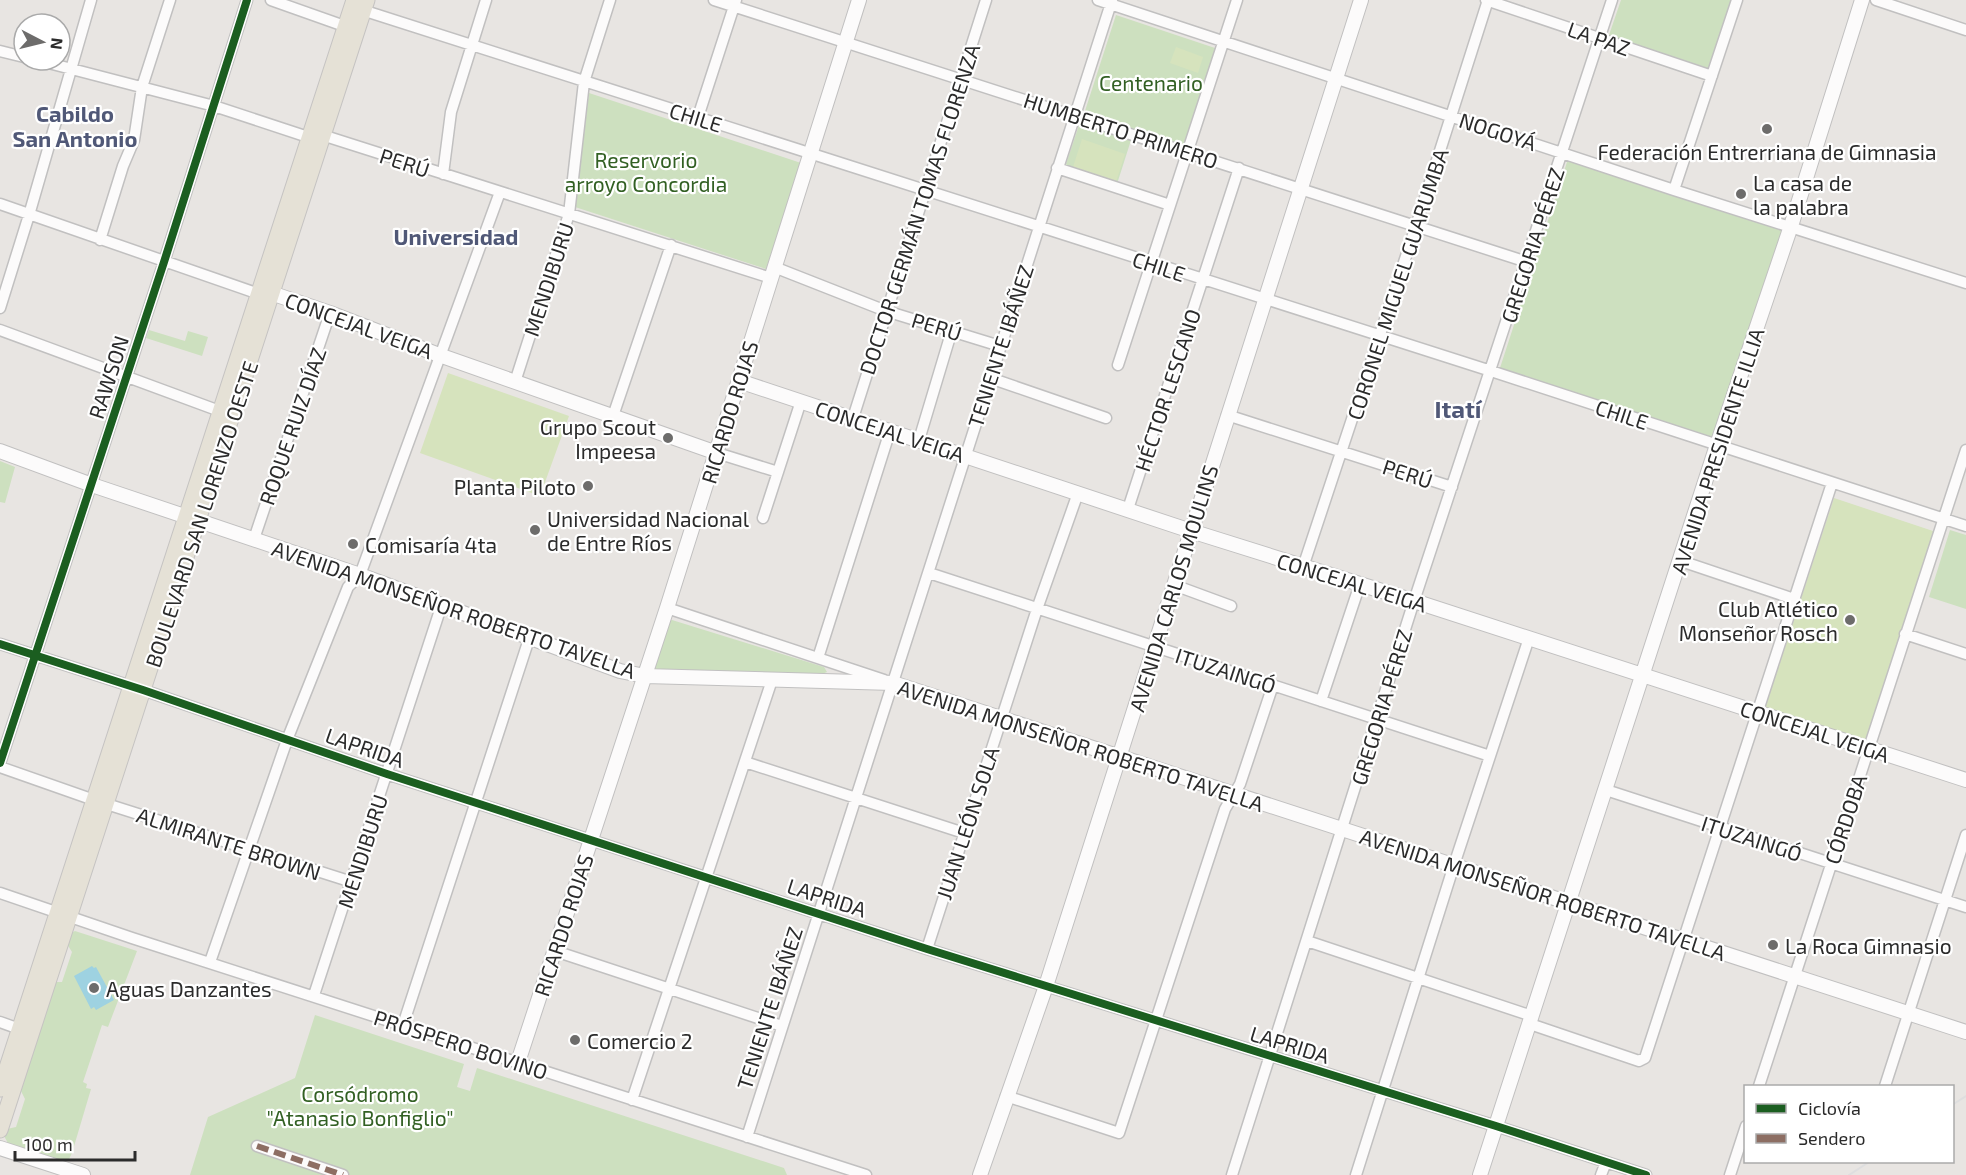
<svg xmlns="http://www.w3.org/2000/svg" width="1966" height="1175" viewBox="0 0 1966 1175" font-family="'Exo 2',sans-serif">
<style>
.green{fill:#cde0bf}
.pitch{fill:#d6e3bd}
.water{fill:#9ed2e1}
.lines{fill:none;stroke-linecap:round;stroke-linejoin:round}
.street-casing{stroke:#c1c0c0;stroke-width:13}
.secondary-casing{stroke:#c1c0c0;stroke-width:16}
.primary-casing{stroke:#c5c3c2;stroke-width:17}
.street{stroke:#fcfbfb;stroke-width:10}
.secondary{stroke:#fcfbfb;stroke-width:14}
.primary{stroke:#e5e1d6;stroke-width:15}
.rail{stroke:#dededf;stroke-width:2}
.quiet{stroke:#8d6e63;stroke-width:6;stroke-dasharray:12 6;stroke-linecap:butt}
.cycleway-casing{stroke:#fff;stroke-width:11}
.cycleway{stroke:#1b5e20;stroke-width:8}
.poi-dot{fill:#6d6c6b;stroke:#fff;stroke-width:2}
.labels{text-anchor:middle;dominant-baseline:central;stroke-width:4.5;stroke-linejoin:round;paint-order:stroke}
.street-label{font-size:21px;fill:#2b2b2b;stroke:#fff}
.park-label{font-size:21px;fill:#326023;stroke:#fff}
.poi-label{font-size:21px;fill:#2b2b2b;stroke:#fff;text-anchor:start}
.neighbourhood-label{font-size:22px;font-weight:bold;fill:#505877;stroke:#fff}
.quarter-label{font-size:24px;font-weight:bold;fill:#505877;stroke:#fff}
</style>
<rect width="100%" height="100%" fill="#e8e5e2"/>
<path class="green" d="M1621,0H1733L1709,72L1608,38Z
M1116,15L1218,49L1186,148L1084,114Z
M589,93L801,163L766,269L575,207Z
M1080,122L1132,137L1117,184L1068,168L1066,164Z
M1568,159L1782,230L1712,445L1498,374Z
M149,330L185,341L188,331L208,337L202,356L146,338Z
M0,461L15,467L5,503L0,502Z
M1950,530L1966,535V609L1929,597Z
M672,620L824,667L827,672L822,674L655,669L654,666L668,621Z
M75,931L137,951L108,1027L102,1025L83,1082L87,1084L86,1088L91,1089L72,1153L69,1159L63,1162L9,1145L4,1136L7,1129L16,1127L25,1099L20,1089L55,982H62L72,952L67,944L71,933Z
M315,1015L464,1064L457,1087L470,1091L477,1068L784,1168L787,1175H190L208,1117L295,1078Z"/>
<path class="pitch" d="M1176,47L1203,57L1198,73L1170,63Z
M1082,139L1125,154L1116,182L1073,167Z
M448,373L569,416L540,496L420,453Z
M1834,498L1936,532L1866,742L1765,708Z"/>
<path class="water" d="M92,966L94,968L96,967L114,1000L96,1010L94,1007L91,1009L74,976Z"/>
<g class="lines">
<g class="street-casing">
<path id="street" d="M271,0L350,28
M714,0L1527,262
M1098,0L1674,190L1966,283
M1486,0L1712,76
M1876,0L1966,30
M359,9L1491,371L1966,526
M0,51L24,57
M37,60L214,106L308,137L322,135L771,278
M698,117L736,0
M1057,168L1170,205
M443,174L451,112L486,0
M1674,190L1737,0
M0,204L259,294
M100,240L123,166L134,140L142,87L170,0
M774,267L886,311L1000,346
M0,308L29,215L91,0
M0,330L225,413
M1118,365L1237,0
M990,378L1106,418
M515,382L569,214L584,82L610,0
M1227,415L1452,487
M613,416L671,245
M853,418L986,0
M919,440L952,330
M717,453L778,472
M1128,509L1239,168
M763,518L801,401
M254,539L330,313
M1681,561L1794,599
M1303,567L1416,226L1488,0
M929,573L1490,756
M1174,585L1231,606
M667,608L884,680
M1905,634L1966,654
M0,644L143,690L387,774L927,949L1496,1126L1646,1175
M818,658L890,431
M1321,701L1360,584
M745,762L964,833
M0,763L164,262L247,0
M0,767L94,800L352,882
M1606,790L1966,907
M0,893L132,938L866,1175
M1307,941L1532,1016
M927,949L1037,609L1078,493
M555,951L782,1026
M210,962L287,740L348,587L360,575L500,192
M314,995L442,604
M0,1022L25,1031
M1530,1024L1639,1061L1645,1058L1832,483
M403,1025L530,636
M1759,1086L1966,450
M1885,1086L1966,835
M1006,1096L1119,1133L1225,809L1240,784L1273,685
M632,1100L772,680
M747,1137L1112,0
M257,1146L343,1175
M1232,1175L1414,601L1612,0
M1356,1175L1454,865L1529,638
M1601,1175L1606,1162
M1730,1175L1746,1126"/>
</g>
<g class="secondary-casing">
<path id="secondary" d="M261,294L271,293L330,313L439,355L717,453
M739,381L1191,531L1414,601L1966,780
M0,451L92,485L360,575L620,671L645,676L893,683L1966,1032
M518,1062L667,608L859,0
M0,1148L83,1175
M980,1175L1046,986L1361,0
M1480,1175L1717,445L1791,226L1862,0"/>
</g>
<g class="primary-casing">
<path id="primary" d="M0,1089L354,0
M0,1130L367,0"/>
</g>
<use href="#street" class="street"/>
<use href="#secondary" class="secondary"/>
<use href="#primary" class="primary"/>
<path class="rail" d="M1952,1105L1966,1096
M1849,1175L1869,1162"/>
<path class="quiet" d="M257,1146L343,1175"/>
<g class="cycleway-casing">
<path id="cycleway" d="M0,644L143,690L387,774L927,949L1496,1126L1646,1175
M0,763L164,262L247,0"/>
</g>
<use href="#cycleway" class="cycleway"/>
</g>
<g class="poi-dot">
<circle cx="1767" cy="129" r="6"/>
<circle cx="1741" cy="194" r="6"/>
<circle cx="668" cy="438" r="6"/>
<circle cx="588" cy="486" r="6"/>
<circle cx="535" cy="530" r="6"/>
<circle cx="353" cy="544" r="6"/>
<circle cx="1850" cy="620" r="6"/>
<circle cx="1773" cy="945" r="6"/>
<circle cx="94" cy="988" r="6"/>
<circle cx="575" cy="1040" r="6"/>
</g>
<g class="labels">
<g class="street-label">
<text transform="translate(1599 38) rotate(19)">LA PAZ</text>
<text transform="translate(696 117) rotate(17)">CHILE</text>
<text transform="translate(1121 130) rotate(18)">HUMBERTO PRIMERO</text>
<text transform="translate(1498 131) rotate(18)">NOGOYÁ</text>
<text transform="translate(405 162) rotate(18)">PERÚ</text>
<text transform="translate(919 209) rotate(-72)">DOCTOR GERMÁN TOMAS FLORENZA</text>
<text transform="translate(1532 245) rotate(-72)">GREGORIA PÉREZ</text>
<text transform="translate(1159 266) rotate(18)">CHILE</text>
<text transform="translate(548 279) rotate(-72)">MENDIBURU</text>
<text transform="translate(1397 284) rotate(-72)">CORONEL MIGUEL GUARUMBA</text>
<text transform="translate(359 325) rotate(20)">CONCEJAL VEIGA</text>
<text transform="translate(937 326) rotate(17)">PERÚ</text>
<text transform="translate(1000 346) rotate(-72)">TENIENTE IBÁÑEZ</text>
<text transform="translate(108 377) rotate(-72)">RAWSON</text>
<text transform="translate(1167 390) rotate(-72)">HÉCTOR LESCANO</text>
<text transform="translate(729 412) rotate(-73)">RICARDO ROJAS</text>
<text transform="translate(1622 414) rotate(18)">CHILE</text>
<text transform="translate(292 426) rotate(-71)">ROQUE RUIZ DÍAZ</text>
<text transform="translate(890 431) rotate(18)">CONCEJAL VEIGA</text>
<text transform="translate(1717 451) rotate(-72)">AVENIDA PRESIDENTE ILLIA</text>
<text transform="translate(1408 473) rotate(18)">PERÚ</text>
<text transform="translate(201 514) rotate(-72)">BOULEVARD SAN LORENZO OESTE</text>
<text transform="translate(1352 582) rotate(17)">CONCEJAL VEIGA</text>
<text transform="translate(1173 588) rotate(-73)">AVENIDA CARLOS MOULINS</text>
<text transform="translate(454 609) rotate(19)">AVENIDA MONSEÑOR ROBERTO TAVELLA</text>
<text transform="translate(1226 670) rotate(18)">ITUZAINGÓ</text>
<text transform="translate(1381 707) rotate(-73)">GREGORIA PÉREZ</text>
<text transform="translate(1815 731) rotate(18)">CONCEJAL VEIGA</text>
<text transform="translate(1081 745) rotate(18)">AVENIDA MONSEÑOR ROBERTO TAVELLA</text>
<text transform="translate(365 747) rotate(19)">LAPRIDA</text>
<text transform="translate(1845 819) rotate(-72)">CÓRDOBA</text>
<text transform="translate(967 823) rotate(-72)">JUAN LEÓN SOLA</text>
<text transform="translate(1752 838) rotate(18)">ITUZAINGÓ</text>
<text transform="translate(229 843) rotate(18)">ALMIRANTE BROWN</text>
<text transform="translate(362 851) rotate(-72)">MENDIBURU</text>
<text transform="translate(1543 894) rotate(18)">AVENIDA MONSEÑOR ROBERTO TAVELLA</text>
<text transform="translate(827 897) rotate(18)">LAPRIDA</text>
<text transform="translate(563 925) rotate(-72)">RICARDO ROJAS</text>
<text transform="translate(769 1008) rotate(-72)">TENIENTE IBÁÑEZ</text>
<text transform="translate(461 1044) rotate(18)">PRÓSPERO BOVINO</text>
<text transform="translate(1290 1044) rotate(17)">LAPRIDA</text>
</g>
<g class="park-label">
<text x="1151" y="82">Centenario</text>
<text x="646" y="159">Reservorio<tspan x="646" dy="24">arroyo Concordia</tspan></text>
<text x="360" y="1093">Corsódromo<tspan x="360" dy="24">"Atanasio Bonfiglio"</tspan></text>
</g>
<g class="poi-label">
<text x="1767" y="151" text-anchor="middle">Federación Entrerriana de Gimnasia</text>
<text x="1753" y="182">La casa de<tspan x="1753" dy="24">la palabra</tspan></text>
<text x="656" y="426" text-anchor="end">Grupo Scout<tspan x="656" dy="24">Impeesa</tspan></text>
<text x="576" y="486" text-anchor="end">Planta Piloto</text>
<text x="547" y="518">Universidad Nacional<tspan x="547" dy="24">de Entre Ríos</tspan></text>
<text x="365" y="544">Comisaría 4ta</text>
<text x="1838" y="608" text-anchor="end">Club Atlético<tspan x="1838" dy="24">Monseñor Rosch</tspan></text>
<text x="1785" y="945">La Roca Gimnasio</text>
<text x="106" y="988">Aguas Danzantes</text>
<text x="587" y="1040">Comercio 2</text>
</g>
<g class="neighbourhood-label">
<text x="75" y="113">Cabildo<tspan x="75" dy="25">San Antonio</tspan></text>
<text x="456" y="236">Universidad</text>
</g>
<g class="quarter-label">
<text x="1458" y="408">Itatí</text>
</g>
</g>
<rect x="1744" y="1085" width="210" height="78" fill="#ffffff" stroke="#aaaaaa" stroke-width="1.5"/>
<rect x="1756" y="1104" width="30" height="9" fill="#1b5e20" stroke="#aaaaaa" stroke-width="1.5"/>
<text x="1798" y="1115" font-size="18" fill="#2b2b2b">Ciclovía</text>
<rect x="1756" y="1134" width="30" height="9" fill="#8d6e63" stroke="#aaaaaa" stroke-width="1.5"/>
<text x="1798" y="1145" font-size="18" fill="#2b2b2b">Sendero</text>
<g transform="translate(42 42) rotate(97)"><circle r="28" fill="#ffffff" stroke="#aaaaaa" stroke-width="1.5"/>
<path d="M0-4.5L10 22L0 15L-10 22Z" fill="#6d6c6b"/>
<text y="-9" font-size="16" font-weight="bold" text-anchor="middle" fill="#2b2b2b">N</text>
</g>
<path d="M15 1151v9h120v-9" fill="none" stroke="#2b2b2b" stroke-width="3"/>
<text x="24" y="1151" font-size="18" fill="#2b2b2b" stroke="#ffffff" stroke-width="4.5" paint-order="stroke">100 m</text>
</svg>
